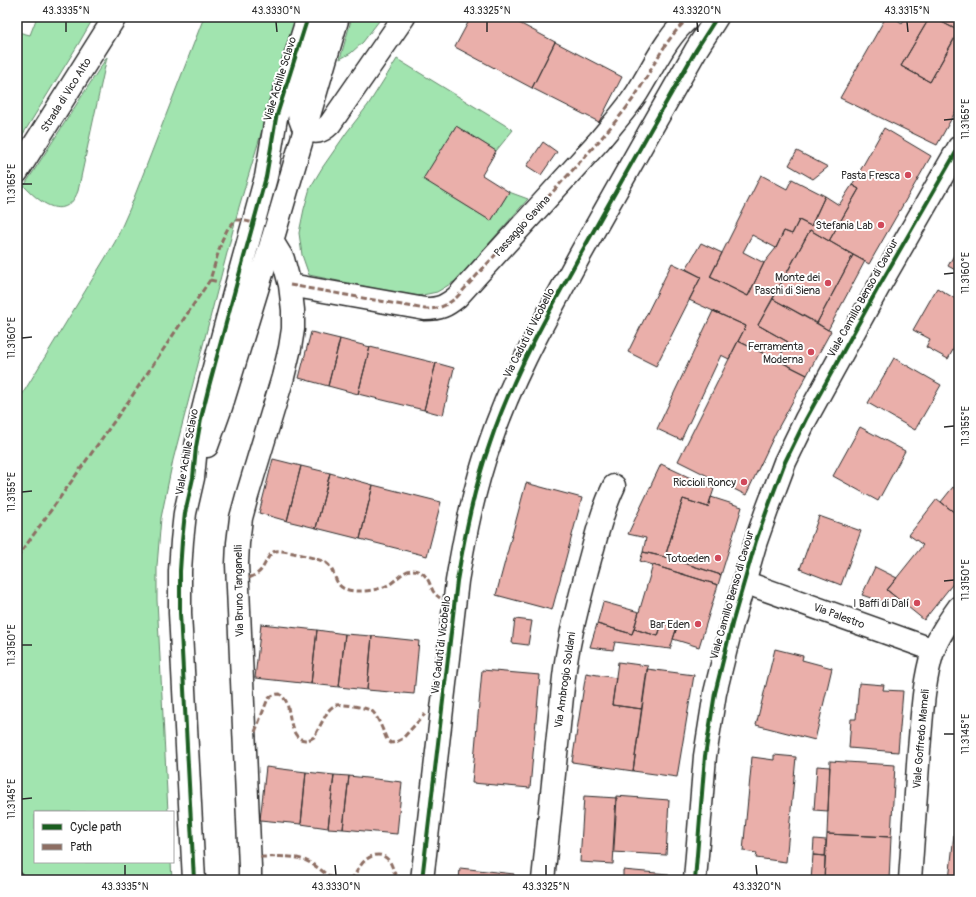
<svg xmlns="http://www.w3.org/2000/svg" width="976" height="897" viewBox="0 0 976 897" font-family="Pangolin,sans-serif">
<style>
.green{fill:#a1e4af;stroke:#66886d}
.building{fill:#eaafaa;stroke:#2b2b2b}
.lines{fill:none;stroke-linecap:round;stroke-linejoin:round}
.lane-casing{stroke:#2b2b2b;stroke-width:14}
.street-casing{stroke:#2b2b2b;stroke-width:25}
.secondary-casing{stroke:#2b2b2b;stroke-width:25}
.lane{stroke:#fff;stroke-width:11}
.street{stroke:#fff;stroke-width:22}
.secondary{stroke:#fff;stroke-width:22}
.quiet{stroke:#8d6e63;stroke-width:3;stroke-dasharray:6 3;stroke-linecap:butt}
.cycleway-casing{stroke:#fff;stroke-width:6}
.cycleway{stroke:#1b5e20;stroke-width:4}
.ticks{fill:none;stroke:#2b2b2b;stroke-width:1.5}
.poi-dot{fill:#d1495b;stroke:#fff;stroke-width:1.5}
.labels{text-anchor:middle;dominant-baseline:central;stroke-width:4;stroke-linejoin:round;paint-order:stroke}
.street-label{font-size:11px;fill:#2b2b2b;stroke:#fff}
.poi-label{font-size:11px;fill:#2b2b2b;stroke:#fff;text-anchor:end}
.neatline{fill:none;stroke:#2b2b2b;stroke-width:1.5}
.ticks-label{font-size:10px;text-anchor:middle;fill:#2b2b2b}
</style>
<rect width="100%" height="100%" fill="#fff"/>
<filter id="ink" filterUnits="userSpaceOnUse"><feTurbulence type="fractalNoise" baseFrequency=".025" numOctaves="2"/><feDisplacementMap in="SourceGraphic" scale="8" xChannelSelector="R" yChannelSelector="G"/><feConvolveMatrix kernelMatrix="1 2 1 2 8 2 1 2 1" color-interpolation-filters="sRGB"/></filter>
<g filter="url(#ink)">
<path class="green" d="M37,17H94L79,43L17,144V35L18,32L30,35Z
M204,17H296L239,207L173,460L161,518L157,566V600L168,812H35V862H171L172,880H17V403L115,242L130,208Z
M352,17H382L363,42L351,53L340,59Z
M107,57L78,191C71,210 57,212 41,201C35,197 29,191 24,186Z
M397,59L513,130L496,151L456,126L424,179L491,221L509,192L528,199L457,280L437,292L418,296L382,290L309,275L302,255L299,233L304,209L310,188L322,168L347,132L368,105Z"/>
<path class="building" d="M471,17H508L555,42L532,88L455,47Z
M886,17H893L902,23L906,17H930L901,66L930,82L959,30V105L937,145L840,98Z
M930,17H932L959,31L930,82L901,66Z
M932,17H959V31Z
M555,42L622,77L599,122L532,88Z
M456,126L496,151L482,175L509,192L491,221L423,179Z
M884,128L931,156L869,264L829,241L859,189L852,185Z
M543,142L557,152L541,175L527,166Z
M797,151L828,167L813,179L789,165Z
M761,175L787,189L792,179L825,196L811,226L799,220L792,234L784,231L776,248L752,235L743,252L764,263L748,296L710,277Z
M852,185L859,189L829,241L810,230L758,325L788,342L778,360L738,341L746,326L689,300L701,277L686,269L701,243L722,253L710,277L748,296L764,263L776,248L784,231L792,234L799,220L811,226L825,196L839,205Z
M810,230L853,255L817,323L773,299Z
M959,246V272L948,266Z
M853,255L865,261L828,330L817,323Z
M672,263L701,277L656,366L628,352Z
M937,288L959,301V339L948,359L926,347L930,339L913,330Z
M773,299L828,330L831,331L807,375L778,360L788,342L758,325Z
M713,311L746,326L729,359L721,355L681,440L657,429Z
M311,332L340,339L328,386L299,378Z
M340,339L370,347L358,394L328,386Z
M738,341L807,375L776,432L746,495L678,461Z
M370,347L436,363L424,410L358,394Z
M894,358L941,385L915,430L868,403Z
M436,363L454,368L443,415L424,410Z
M860,427L905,451L878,501L833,476Z
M273,459L301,466L287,521L259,513Z
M661,464L714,489L708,507L683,499L665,557L643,552L646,538L628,534Z
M301,466L330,473L316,528L287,521Z
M330,473L373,485L360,539L316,528Z
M526,483L582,498L552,610L496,595Z
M373,485L441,502L427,556L360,539Z
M953,487L959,491V516L941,502Z
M711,497L742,507L721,575L665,557L683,499L708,507Z
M937,499L959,516V576L924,620L887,590L923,545L909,535Z
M819,516L861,531L841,585L800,569Z
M643,552L665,557L721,575L718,585L640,561Z
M653,565L718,585L699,647L673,639L677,627L662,623L658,636L634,629Z
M875,567L897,578L887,590L899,600L897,607L862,595Z
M603,602L639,612L632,634L597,624Z
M515,619L532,621L528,645L512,643Z
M662,623L677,627L670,649L615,642L613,650L590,647L597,624L632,634L634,629L658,636Z
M261,624L317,630L311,684L255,678Z
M317,630L345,634L339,687L311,684Z
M345,634L372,636L367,690L339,687Z
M372,636L419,641L414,694L367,690Z
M775,649L803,656L802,660L832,668L815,740L756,725Z
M618,662L648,666L642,709L612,705Z
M647,669L694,675L677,777L633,771Z
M482,670L540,675L530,788L472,783Z
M586,673L616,678L612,705L642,709L633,771L572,762Z
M859,683L884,685L883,690L903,691L898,752L849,748L851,719H856Z
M774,755L796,757L786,862L756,858L757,853L743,851L752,757L774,760Z
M830,761L895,765L891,837L827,834Z
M817,766L830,767L828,811L814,810Z
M266,767L306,772L301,824L260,820Z
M306,772L334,775L328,828L301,824Z
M334,775L349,776L343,829L328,828Z
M349,776L402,782L397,834L343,829Z
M959,788V880H949Z
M584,796L617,798L613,864L580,862Z
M616,796L669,800L666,855L613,852Z
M827,834L891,837L889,880H824Z
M814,839L826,840L825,856L813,855Z
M813,855L825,856L824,880H811Z
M460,868L514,874L513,880H459Z
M623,870L668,874L667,880H623Z"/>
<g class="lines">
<g class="lane-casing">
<path id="lane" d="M17,878L18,880"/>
</g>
<g class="street-casing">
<path id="street" d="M319,17L320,26L319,31L299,100C297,111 299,120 305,130C316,133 321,133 330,124L404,17
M17,172L115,17
M290,285L425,309C440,309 446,306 457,297L599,141C612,125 626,110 637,93C654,66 666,37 690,17
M744,582L934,650
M250,880V867L237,564L238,543L241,518L247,496L283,377L290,348L293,329V310L290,285L283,259L272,241
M422,880L457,581C465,534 474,488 490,443C512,377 547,316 580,255C618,187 657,118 696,50L717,17
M543,880L564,677C568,641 578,606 587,570C595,542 601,513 614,486
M910,880C913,837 916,793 919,750C922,717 923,683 933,651C939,635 949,621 959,607"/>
</g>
<g class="secondary-casing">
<path id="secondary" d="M207,446L221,407L272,241L338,17
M194,880L180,613V571L182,541L185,513L193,478L196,447L202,414L209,386L236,286L266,177L276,118L308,17
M695,880L705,756L715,693L732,624L756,541L767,510L785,462L806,419L878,288L959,147"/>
</g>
<use href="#lane" class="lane"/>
<use href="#street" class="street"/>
<use href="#secondary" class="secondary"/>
<path class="quiet" d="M210,280L219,282
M290,285L425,309C440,309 446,306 457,297L599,141C612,125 626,110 637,93C654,66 666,37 690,17
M17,558L130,399L210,280L222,240L228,228L236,220H241L254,223
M249,578C253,576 258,574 261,570C266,564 268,553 276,551C281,549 321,559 326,563C326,563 330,566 330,567C336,575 335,585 345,589C357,593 377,591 388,585C399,580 406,563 422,573C428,577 430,585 433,591C435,594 437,596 440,598
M255,732L267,701C270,696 274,694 280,694C282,696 284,698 286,701C291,712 289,739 305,740C309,740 311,739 314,737L328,711C330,709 333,706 336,705C342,704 368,707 373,712C378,717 384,733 387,740L391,743L396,742L402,739L425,714
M260,857C277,857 297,854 312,864C321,869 327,876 336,880
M350,880C355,876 357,870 361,865C368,855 382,850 390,862C393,868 395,874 397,880"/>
<g class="cycleway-casing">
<path id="cycleway" d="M194,880L180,613V571L182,541L185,513L193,478L196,447L202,414L209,386L236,286L266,177L276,118L308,17
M422,880L457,581C465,534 474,488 490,443C512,377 547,316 580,255C618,187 657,118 696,50L717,17
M695,880L705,756L715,693L732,624L756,541L767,510L785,462L806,419L878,288L959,147"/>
</g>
<use href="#cycleway" class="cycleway"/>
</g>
</g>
<path class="ticks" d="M66,22V32M276,22L277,32M487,22V32M697,22L698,32M907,22L908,32M944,120L954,119M22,184H32M944,274L954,273M22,338L32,337M944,427L954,426M22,492L32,491M944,581L954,580M22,645H32M944,734H954M22,799L32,798M125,865V875M335,865L336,875M546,865V875M756,865L757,875"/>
<g class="poi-dot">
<circle cx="908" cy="175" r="4"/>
<circle cx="881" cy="225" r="4"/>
<circle cx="828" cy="283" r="4"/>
<circle cx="811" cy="352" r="4"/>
<circle cx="744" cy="482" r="4"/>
<circle cx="718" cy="558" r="4"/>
<circle cx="917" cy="603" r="4"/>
<circle cx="698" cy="624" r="4"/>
</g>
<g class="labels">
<g class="street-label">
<text transform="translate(280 79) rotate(-73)">Viale Achille Sclavo</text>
<text transform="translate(66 95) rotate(-58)">Strada di Vico Alto</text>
<text transform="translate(522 226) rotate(-48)">Passaggio Gavina</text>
<text transform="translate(863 298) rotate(-61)">Viale Camillo Benso di Cavour</text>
<text transform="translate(529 333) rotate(-63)">Via Caduti di Vicobello</text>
<text transform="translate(187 452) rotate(-80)">Viale Achille Sclavo</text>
<text transform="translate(239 591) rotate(-91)">Via Bruno Tanganelli</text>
<text transform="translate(732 595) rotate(-74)">Viale Camillo Benso di Cavour</text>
<text transform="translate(839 616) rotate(20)">Via Palestro</text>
<text transform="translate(441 645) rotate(-83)">Via Caduti di Vicobello</text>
<text transform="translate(565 680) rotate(-82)">Via Ambrogio Soldani</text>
<text transform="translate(921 739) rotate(-85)">Viale Goffredo Mameli</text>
</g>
<g class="poi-label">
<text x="900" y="175">Pasta Fresca</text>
<text x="873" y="225">Stefania Lab</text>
<text x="820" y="277">Monte dei<tspan x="820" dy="13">Paschi di Siena</tspan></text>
<text x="803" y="346">Ferramenta<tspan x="803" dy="13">Moderna</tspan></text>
<text x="736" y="482">Riccioli Roncy</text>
<text x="710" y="558">Totoeden</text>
<text x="909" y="603">I Baffi di Dalí</text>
<text x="690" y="624">Bar Eden</text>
</g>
</g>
<rect width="976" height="897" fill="none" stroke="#fff" stroke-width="44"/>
<rect x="34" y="811" width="140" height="52" fill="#ffffff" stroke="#aaaaaa"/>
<rect x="42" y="824" width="20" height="6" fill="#1b5e20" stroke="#aaaaaa"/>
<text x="70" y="831" font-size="12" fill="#2b2b2b">Cycle path</text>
<rect x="42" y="844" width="20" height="6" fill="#8d6e63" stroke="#aaaaaa"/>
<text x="70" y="851" font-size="12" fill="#2b2b2b">Path</text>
<rect x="22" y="22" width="932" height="853" class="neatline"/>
<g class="ticks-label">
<text x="66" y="14">43.3335°N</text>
<text x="276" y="14">43.3330°N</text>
<text x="487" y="14">43.3325°N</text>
<text x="697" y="14">43.3320°N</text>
<text x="907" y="14">43.3315°N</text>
<text transform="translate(965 119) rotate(-90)" y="4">11.3165°E</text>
<text transform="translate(11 184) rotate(-90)" y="4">11.3165°E</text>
<text transform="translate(965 273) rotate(-90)" y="4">11.3160°E</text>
<text transform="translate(11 338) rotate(-90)" y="4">11.3160°E</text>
<text transform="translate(965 426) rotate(-90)" y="4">11.3155°E</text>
<text transform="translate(11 492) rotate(-90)" y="4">11.3155°E</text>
<text transform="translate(965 580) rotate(-90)" y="4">11.3150°E</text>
<text transform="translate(11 645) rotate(-90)" y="4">11.3150°E</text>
<text transform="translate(965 734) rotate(-90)" y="4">11.3145°E</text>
<text transform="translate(11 799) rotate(-90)" y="4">11.3145°E</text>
<text x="125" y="890">43.3335°N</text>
<text x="336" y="890">43.3330°N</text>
<text x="546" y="890">43.3325°N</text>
<text x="757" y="890">43.3320°N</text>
</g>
</svg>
